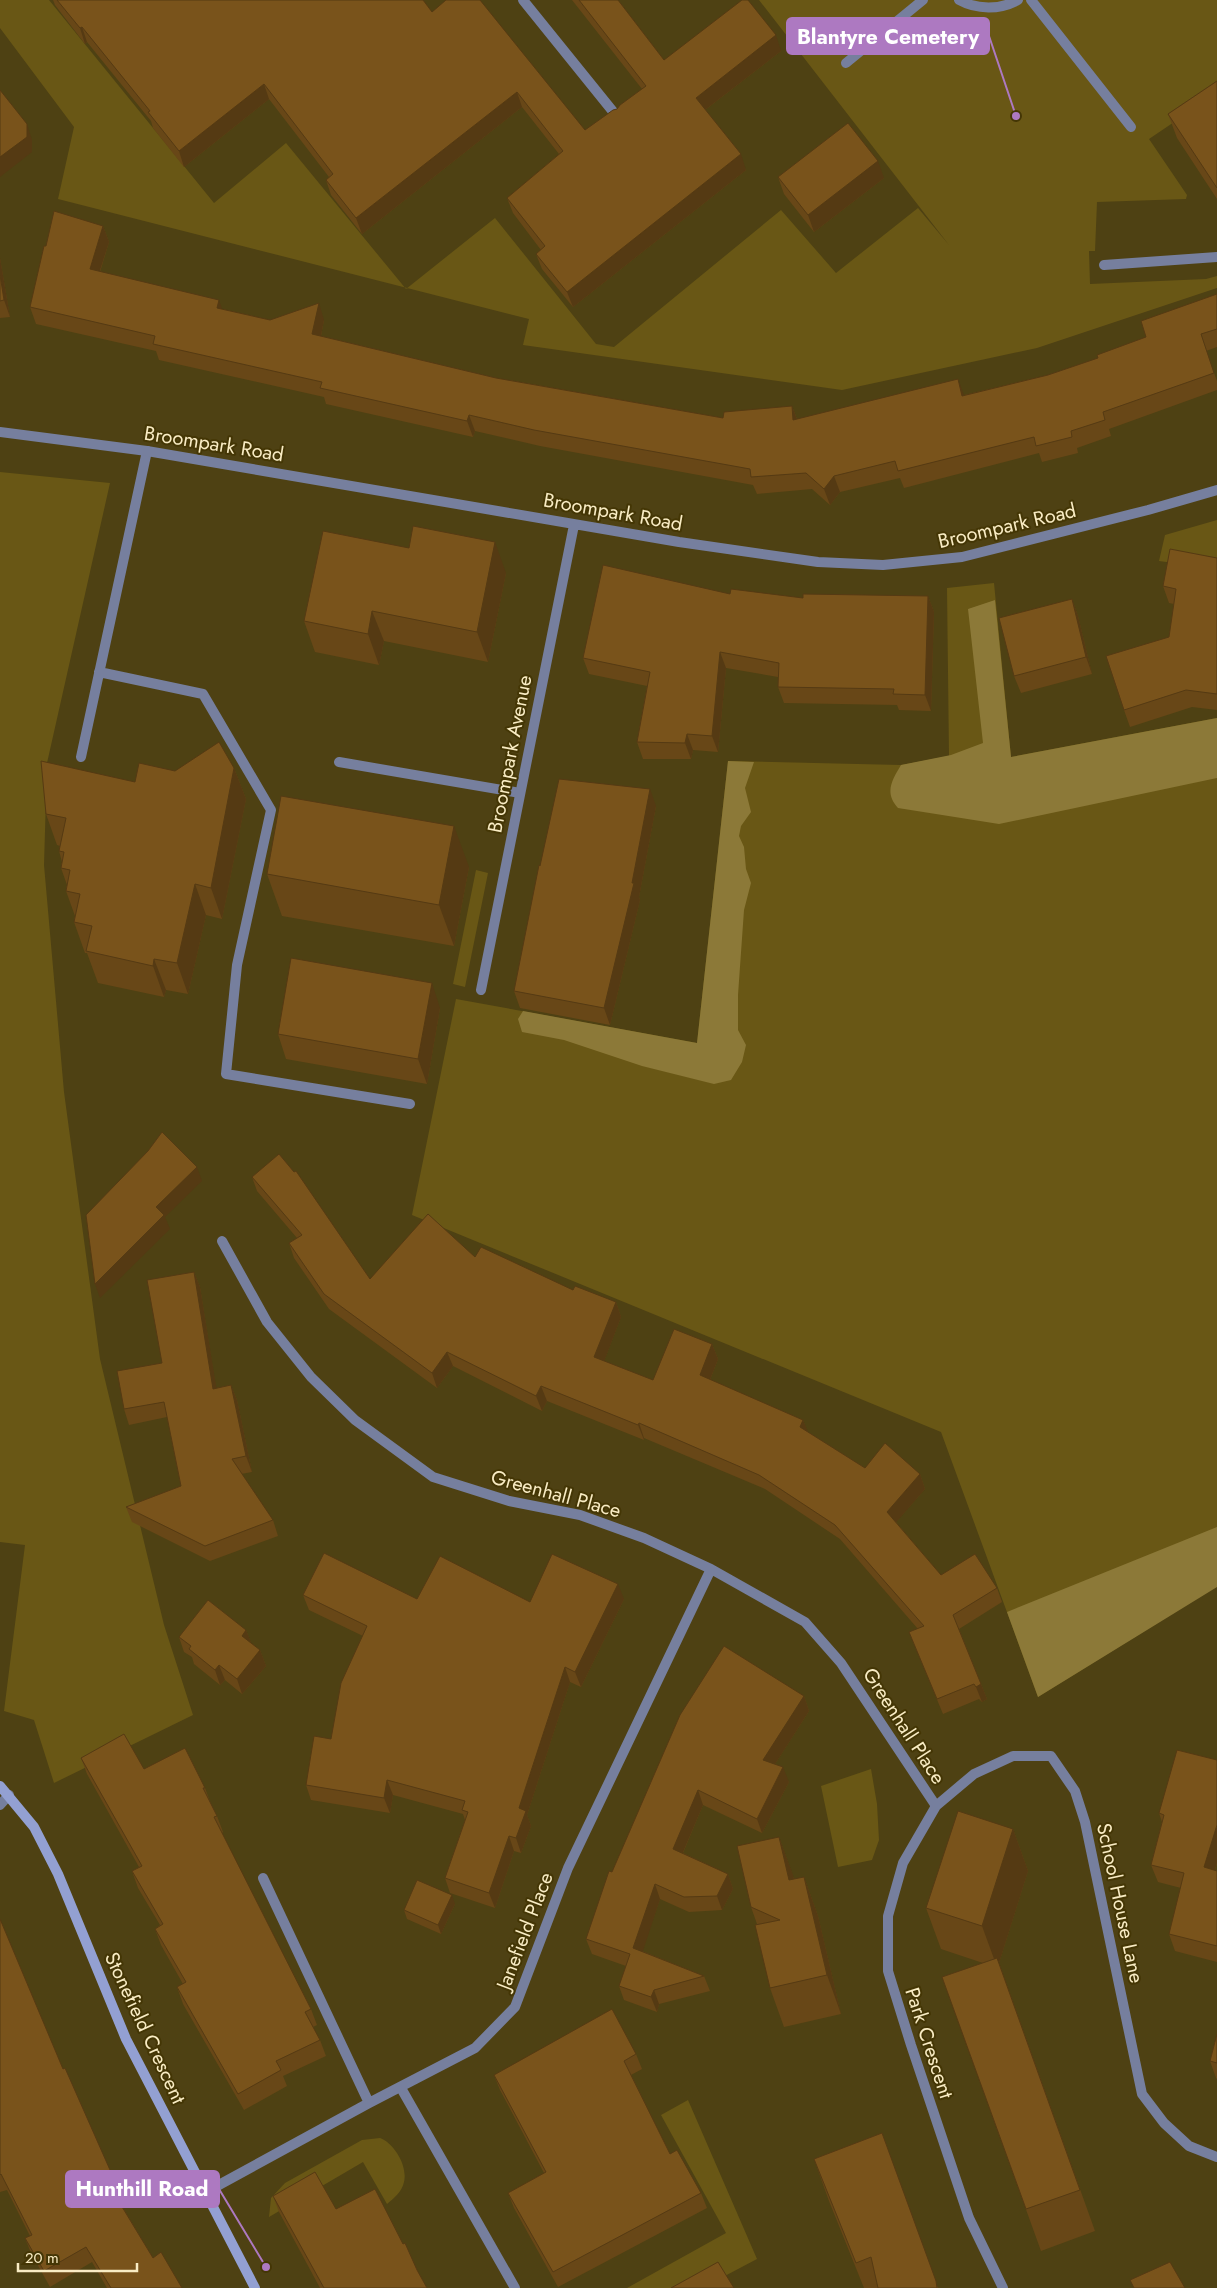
<svg xmlns="http://www.w3.org/2000/svg" width="1217" height="2288" viewBox="0 0 1217 2288" font-family="Jost,sans-serif">
<style>
.green{fill:#695715}
.forest{fill:#8c7938}
.lines{fill:none;stroke-linecap:round;stroke-linejoin:round}
.lane{stroke:#767f9e;stroke-width:10}
.street{stroke:#767f9e;stroke-width:10}
.secondary{stroke:#93a0d2;stroke-width:10}
.wall{fill:#684717}
.shaded-wall{fill:#553a13}
.building{fill:#79531b;stroke:#553a13}
.labels{text-anchor:middle;dominant-baseline:central;stroke-width:4;stroke-linejoin:round;paint-order:stroke}
.street-label{font-size:20px;fill:#f9ecc4;stroke:#443605}
.leader{fill:none;stroke:#ad79c1;stroke-width:2}
.callout-dot{fill:#ad79c1;stroke:#443605;stroke-width:2}
.callout{fill:#ad79c1;stroke:#ad79c1;stroke-width:2}
.callout-label{font-size:21px;text-anchor:middle;font-weight:bold;fill:#fff}
</style>
<rect width="100%" height="100%" fill="#4e4113"/>
<path class="green" d="M0,0H49L214,203L286,143L406,289L495,218L596,344L614,347L781,210L836,273L918,208L949,245L759,0H1217V93L1149,139L1187,195L1186,199L1097,202L1095,251H1089L1090,284L1206,279L1217,276V288L1037,348L842,390L523,345L529,319L58,199L74,127L0,28Z
M0,472L110,483L47,763L44,865L64,1092L100,1359L164,1625L193,1715L54,1783L34,1720L4,1711L25,1545L0,1542Z
M1217,520V561L1204,567L1159,561L1165,535Z
M994,583L1011,757L1217,718V1586L1038,1697L941,1432L412,1215L456,999L697,1043L728,761L901,765L949,756L947,588Z
M476,870L488,873L465,987L453,984Z
M871,1769L877,1804L879,1840L872,1860L838,1867L821,1786Z
M688,2100L757,2259L702,2288H627L726,2233L661,2115Z
M380,2138C394,2143 408,2166 404,2182C402,2192 394,2198 387,2204L363,2162L269,2217L271,2198L285,2183L362,2140Z"/>
<path class="forest" d="M995,600L1011,757L1217,718V778L999,824L898,808C884,793 892,780 901,765L951,755L983,743L968,609Z
M728,761L754,762L745,788L751,812L741,826L739,836L744,847L746,869L751,883L744,910L738,995V1030L746,1045L742,1062L731,1080L714,1084L642,1066L564,1040L522,1032L518,1019L523,1011L697,1043Z
M1217,1527V1587L1038,1697L1007,1612Z"/>
<g class="lines">
<path class="lane" d="M959,0C977,10 1000,10 1018,0
M1031,0L1131,127
M846,63L923,0
M1104,265L1217,257
M99,672L203,694L271,810L237,965L226,1074L410,1104
M81,757L147,451
M339,762L520,793"/>
<path class="street" d="M523,0L619,119
M0,432L147,451L679,542L818,562L883,565L962,557L1148,510L1217,490
M481,990L574,525
M222,1241L267,1322L311,1377L355,1420L433,1477L509,1501L580,1515L644,1538L711,1569L805,1622L841,1663L936,1806
M0,1805L9,1795
M263,1878L369,2103
M401,2088L515,2288
M206,2192L369,2103L475,2048L515,2007L568,1868L711,1569
M1003,2288L969,2218L911,2045L888,1971V1916L903,1863L936,1806L974,1774L1013,1756H1051L1075,1791L1085,1822L1142,2094L1164,2123L1189,2146L1217,2157"/>
<path class="secondary" d="M0,1786L34,1827L58,1874L126,2039L255,2288"/>
</g>
<path class="wall" d="M53,0H423L432,12L585,130L617,109L642,89L572,0H618L664,60L781,51L705,110L746,170L573,307L542,269L536,254L541,250L513,213L507,198L559,154L522,107L362,234L331,195L326,180L329,177L269,99L184,167L153,128L151,121L87,42L85,44L55,5Z
M1217,81V199L1177,138L1168,114Z
M778,177L884,178L814,232L784,194Z
M103,226L109,242L100,272L222,309L270,320H324L321,336L496,378L723,418L792,406L797,419L964,395L1048,375L1098,358L1146,337L1217,294V347L1206,351L1217,381V390L1109,429L1111,436L1077,448L1078,453L1042,462L1039,453L904,488L900,478L840,492L830,505L812,489L757,494L753,485L540,446L475,431L473,437L326,404L324,397L159,360L156,351L36,324L30,307L46,246Z
M0,258L10,317L0,318Z
M1217,558V710L1192,707L1130,727L1124,710L1169,637L1174,604L1169,603L1163,586Z
M506,573L488,662L384,641L379,665L315,652L304,621Z
M730,594L803,598L928,596L934,612L931,711L899,710L897,705L784,703L778,687V677L726,668L718,752L693,750L691,759H643L637,742L647,686L589,674L583,658Z
M1072,599L1078,616L1092,674L1021,693L1014,676Z
M234,768L246,799L222,919L206,915L188,994L166,990L164,997L98,983L87,953H85L74,922L75,916L66,891L67,885L61,868L62,862L59,851L60,846L57,845L46,814L135,782L175,771Z
M656,806L639,897L640,900L610,1025L520,1008L514,991L540,866Z
M469,867L454,946L282,916L267,874Z
M440,1008L427,1084L286,1059L278,1034Z
M252,1177L370,1279L475,1257L573,1290L616,1302L621,1317L604,1361L653,1380L712,1344L718,1359L710,1380L803,1420L808,1433L865,1468L920,1474L925,1489L896,1522L941,1575L997,1588L1002,1602L959,1629L987,1699L982,1702L979,1699L943,1714L909,1632L918,1629L840,1539L765,1489L644,1438V1440L547,1401L542,1411L453,1366L437,1388L329,1309L294,1258L289,1243L297,1238L257,1191Z
M194,1272L200,1287L216,1388L231,1385L237,1400L252,1472L241,1474L273,1520L278,1536L210,1561L132,1522L126,1507L181,1486L167,1417L129,1425L124,1409L162,1363Z
M303,1595L530,1602L624,1599L581,1687L570,1682L527,1815L531,1826L521,1853L514,1851L495,1908L450,1893L445,1878L465,1820L463,1814L393,1795L390,1813L311,1800L306,1785L331,1739L363,1636L309,1610Z
M246,1630L251,1643L260,1650L266,1666L242,1694L225,1680L220,1685L194,1664L192,1657L184,1652L179,1637Z
M804,1696L809,1711L775,1764L789,1782L762,1833L703,1805L683,1853L728,1874L733,1889L722,1910L689,1912L660,1899L642,1951L704,1976L710,1991L659,2004L657,2012L624,2000L619,1986L626,1966L592,1954L586,1939L612,1872L680,1715Z
M81,1758L144,1769L205,1788L211,1804L217,1816L223,1832L222,1833L311,2009L317,2025L313,2027L320,2040L326,2056L283,2076L287,2086L244,2110L183,2004L177,1987L183,1984L161,1945L155,1929L160,1925L138,1888L132,1871L139,1867L87,1774Z
M1217,1760V1863L1215,1870L1217,1871V1962L1175,1951L1169,1934L1181,1888L1158,1882L1151,1865L1162,1822L1159,1813Z
M1013,1829L1028,1871L999,1963L1095,2231L1041,2251L942,1977L983,1963L941,1949L926,1908Z
M779,1837L794,1879L804,1877L818,1916L841,2014L784,2027L770,1988L757,1924L751,1907Z
M455,1904L441,1934L407,1919L404,1910Z
M0,1919L63,2069L114,2179L120,2194L116,2196L153,2258L182,2288H107L92,2262L50,2287L31,2253L25,2238L30,2236L7,2190L0,2192Z
M1217,2034V2079L1216,2078L1210,2061Z
M636,2054L642,2069L631,2075L670,2154L701,2193L707,2208L558,2287L514,2208L508,2193L544,2173L500,2090L494,2075Z
M882,2133L938,2288H864L829,2201L814,2159Z
M273,2196L336,2209L403,2244L427,2288H320L279,2212Z"/>
<path class="shaded-wall" d="M82,27L87,42L85,44L80,28Z
M776,35L781,51L701,113L696,98Z
M264,84L269,99L184,167L179,151Z
M517,92L522,107L362,234L356,218Z
M27,124L32,140V152L0,177V157Z
M741,154L746,170L573,307L567,292Z
M878,161L884,178L814,232L808,215Z
M103,226L109,242L95,286L90,269Z
M0,258L10,317L4,300L0,275Z
M219,300L225,317L217,308Z
M319,303L324,320L318,351L312,334Z
M958,379L964,395L967,412L962,396Z
M792,406L798,422L793,420Z
M469,415L475,431L473,437L467,421Z
M834,476L840,492L830,505L824,489Z
M495,542L506,573L488,662L477,632Z
M928,596L934,612L931,711L925,695Z
M1072,599L1078,616L1092,674L1086,657Z
M372,611L384,641L379,665L368,634Z
M720,652L726,668L718,752L712,736Z
M687,734L693,750L691,759L685,743Z
M234,768L246,799L222,919L211,888Z
M650,789L656,806L639,897L640,900L610,1025L604,1008L632,883Z
M454,826L469,867L454,946L439,905Z
M195,884L206,915L188,994L177,963Z
M154,959L166,990L164,997L153,966Z
M432,983L440,1008L427,1084L418,1059Z
M197,1167L202,1181L165,1217L170,1229L100,1298L95,1284L156,1207Z
M194,1272L200,1287L219,1404L213,1389Z
M616,1302L621,1317L600,1372L594,1357Z
M712,1344L718,1359L706,1390L700,1375Z
M447,1352L453,1366L437,1388L432,1373Z
M231,1385L237,1400L252,1472L246,1456Z
M541,1386L547,1401L542,1411L536,1396Z
M803,1420L809,1434L800,1427Z
M639,1423L644,1438V1440L638,1425Z
M920,1474L925,1489L892,1527L887,1512Z
M618,1584L624,1599L581,1687L575,1672Z
M246,1630L252,1645L242,1636Z
M260,1650L266,1666L242,1694L237,1679Z
M219,1665L225,1680L220,1685L215,1670Z
M565,1667L570,1682L527,1815L531,1826L521,1853L516,1838L519,1808Z
M981,1684L987,1699L982,1702L976,1687Z
M804,1696L809,1711L768,1775L763,1760Z
M783,1767L789,1782L762,1833L757,1819Z
M387,1780L393,1795L390,1813L384,1798Z
M698,1790L703,1805L678,1864L673,1849Z
M1217,1825V1863L1210,1884L1204,1867Z
M1013,1829L1028,1871L999,1963L1095,2231L999,1963L997,1967L982,1926Z
M509,1836L514,1851L495,1908L489,1893Z
M779,1837L793,1875L803,1919L789,1880Z
M728,1874L733,1889L722,1910L717,1896Z
M804,1877L818,1916L841,2014L827,1975Z
M655,1884L660,1899L639,1963L633,1948Z
M452,1895L455,1904L441,1934L438,1925Z
M654,1990L659,2004L657,2012L651,1997Z"/>
<path class="building" d="M57,0H423L432,12L446,0H480L585,130L613,110L617,109L620,105L646,86L579,0H618L664,60L742,0H748L776,35L696,98L741,154L567,292L536,254L545,246L507,198L563,151L517,92L356,218L326,180L333,174L264,84L179,151L148,112L150,111L82,27L80,28Z
M1217,81V188L1168,114Z
M0,90L27,124V137L0,157Z
M848,123L878,161L808,215L778,177Z
M54,211L103,226L90,269L219,300L217,308L270,320L319,303L312,334L496,378L723,418L724,412L792,406L793,420L958,379L962,396L1048,375L1098,358L1097,355L1146,337L1141,321L1217,294V329L1201,334L1214,373L1103,412L1105,420L1071,431L1072,437L1036,446L1034,437L898,471L895,461L834,476L824,489L806,473L751,477L750,469L534,430L469,415L467,421L320,388L322,382L153,344L155,336L30,307L44,246H46Z
M0,275L4,300L0,301Z
M413,526L495,542L477,632L372,611L368,634L304,621L323,531L409,548Z
M1170,549L1217,558V694L1186,690L1124,710L1106,656L1169,637L1176,589L1163,586Z
M603,565L730,594L731,589L803,598V594L928,596L925,695L893,694L894,689L778,687L779,663L720,652L712,736L687,734L685,743L637,742L650,672L583,658Z
M1072,599L1086,657L1014,676L999,618Z
M219,742L234,768L211,888L195,884L177,963L154,959L153,966L86,951L92,926L74,922L80,894L66,891L70,870L61,868L64,852L59,851L66,818L46,814L41,761L135,782L139,763L175,771Z
M559,779L650,789L632,883H634L604,1008L514,991L539,865L540,866Z
M281,796L454,826L439,905L267,874Z
M291,958L432,983L418,1059L278,1034Z
M162,1132L197,1167L156,1207L164,1215L95,1284L86,1215L148,1151Z
M279,1154L294,1172L296,1171L370,1279L428,1214L475,1257L481,1247L573,1290L575,1286L616,1302L594,1357L653,1380L674,1329L712,1344L700,1375L803,1420L800,1427L865,1468L885,1443L920,1474L887,1512L941,1575L975,1554L997,1588L953,1615L981,1684L976,1687L974,1684L937,1699L909,1632L924,1626L835,1525L759,1475L639,1423L638,1425L541,1386L536,1396L447,1352L432,1373L324,1294L289,1243L302,1235L252,1177Z
M194,1272L213,1389L231,1385L246,1456L232,1459L273,1520L205,1546L126,1507L181,1486L164,1402L124,1409L117,1371L162,1363L147,1280Z
M324,1553L417,1599L440,1556L530,1602L552,1554L618,1584L575,1672L565,1667L519,1808L526,1811L516,1838L509,1836L489,1893L445,1878L468,1812L462,1810L465,1801L387,1780L384,1798L306,1785L314,1736L331,1739L341,1683L367,1626L303,1595Z
M208,1600L246,1630L242,1636L260,1650L237,1679L219,1665L215,1670L189,1649L191,1646L179,1637Z
M724,1646L804,1696L763,1760L783,1767L757,1819L698,1790L673,1849L728,1874L717,1896L684,1897L655,1884L633,1948L704,1976L654,1990L651,1997L619,1986L630,1954L586,1939L609,1871L612,1872L680,1715Z
M124,1734L144,1769L185,1748L205,1788H203L217,1816L214,1817L311,2009L305,2012L320,2040L276,2061L281,2070L238,2094L177,1987L186,1982L155,1929L163,1924L132,1871L142,1866L81,1758Z
M1177,1750L1217,1760V1825L1204,1867L1217,1871V1946L1169,1934L1184,1873L1151,1865L1164,1815L1159,1813Z
M958,1811L1013,1829L982,1926L926,1908Z
M779,1837L789,1880L804,1877L827,1975L770,1988L755,1925L780,1920L751,1907L737,1846Z
M417,1880L452,1895L438,1925L404,1910Z
M0,1919L63,2069L65,2068L114,2179L107,2182L153,2258L161,2252L182,2288H111L86,2247L44,2271L25,2238L32,2235L1,2174L0,2175Z
M997,1958L1080,2190L1026,2209L942,1977Z
M612,2009L636,2054L624,2061L670,2154L677,2150L701,2193L553,2272L508,2193L546,2172L494,2075Z
M1217,2034V2063L1210,2061Z
M882,2133L936,2281L937,2288H878L871,2257L856,2263L814,2159Z
M315,2172L336,2209L375,2189L403,2244L405,2243L417,2270L427,2288H324L273,2196Z
M718,2262L734,2288H671Z
M1170,2262L1185,2288H1134L1130,2280Z"/>
<g class="labels">
<g class="street-label">
<text transform="translate(214 444) rotate(9)">Broompark Road</text>
<text transform="translate(613 512) rotate(10)">Broompark Road</text>
<text transform="translate(1007 526) rotate(-13)">Broompark Road</text>
<text transform="translate(510 754) rotate(-79)">Broompark Avenue</text>
<text transform="translate(556 1494) rotate(15)">Greenhall Place</text>
<text transform="translate(904 1726) rotate(57)">Greenhall Place</text>
<text transform="translate(1120 1903) rotate(78)">School House Lane</text>
<text transform="translate(525 1931) rotate(-69)">Janefield Place</text>
<text transform="translate(145 2028) rotate(65)">Stonefield Crescent</text>
<text transform="translate(929 2043) rotate(72)">Park Crescent</text>
</g>
</g>
<path class="leader" d="M1016 116L989 36M266 2267L219 2189"/>
<g class="callout-dot">
<circle cx="1016" cy="116" r="5"/>
<circle cx="266" cy="2267" r="5"/>
</g>
<g class="callout">
<rect x="787" y="18" width="202" height="36" rx="5"/>
<rect x="66" y="2171" width="153" height="36" rx="5"/>
</g>
<g class="callout-label">
<text x="888" y="44">Blantyre Cemetery</text>
<text x="142" y="2196">Hunthill Road</text>
</g>
<path d="M18 2263v8h119v-8" fill="none" stroke="#f9ecc4" stroke-width="2.5"/>
<text x="25" y="2263" font-size="15" fill="#f9ecc4" stroke="#443605" stroke-width="4" paint-order="stroke">20 m</text>
</svg>
